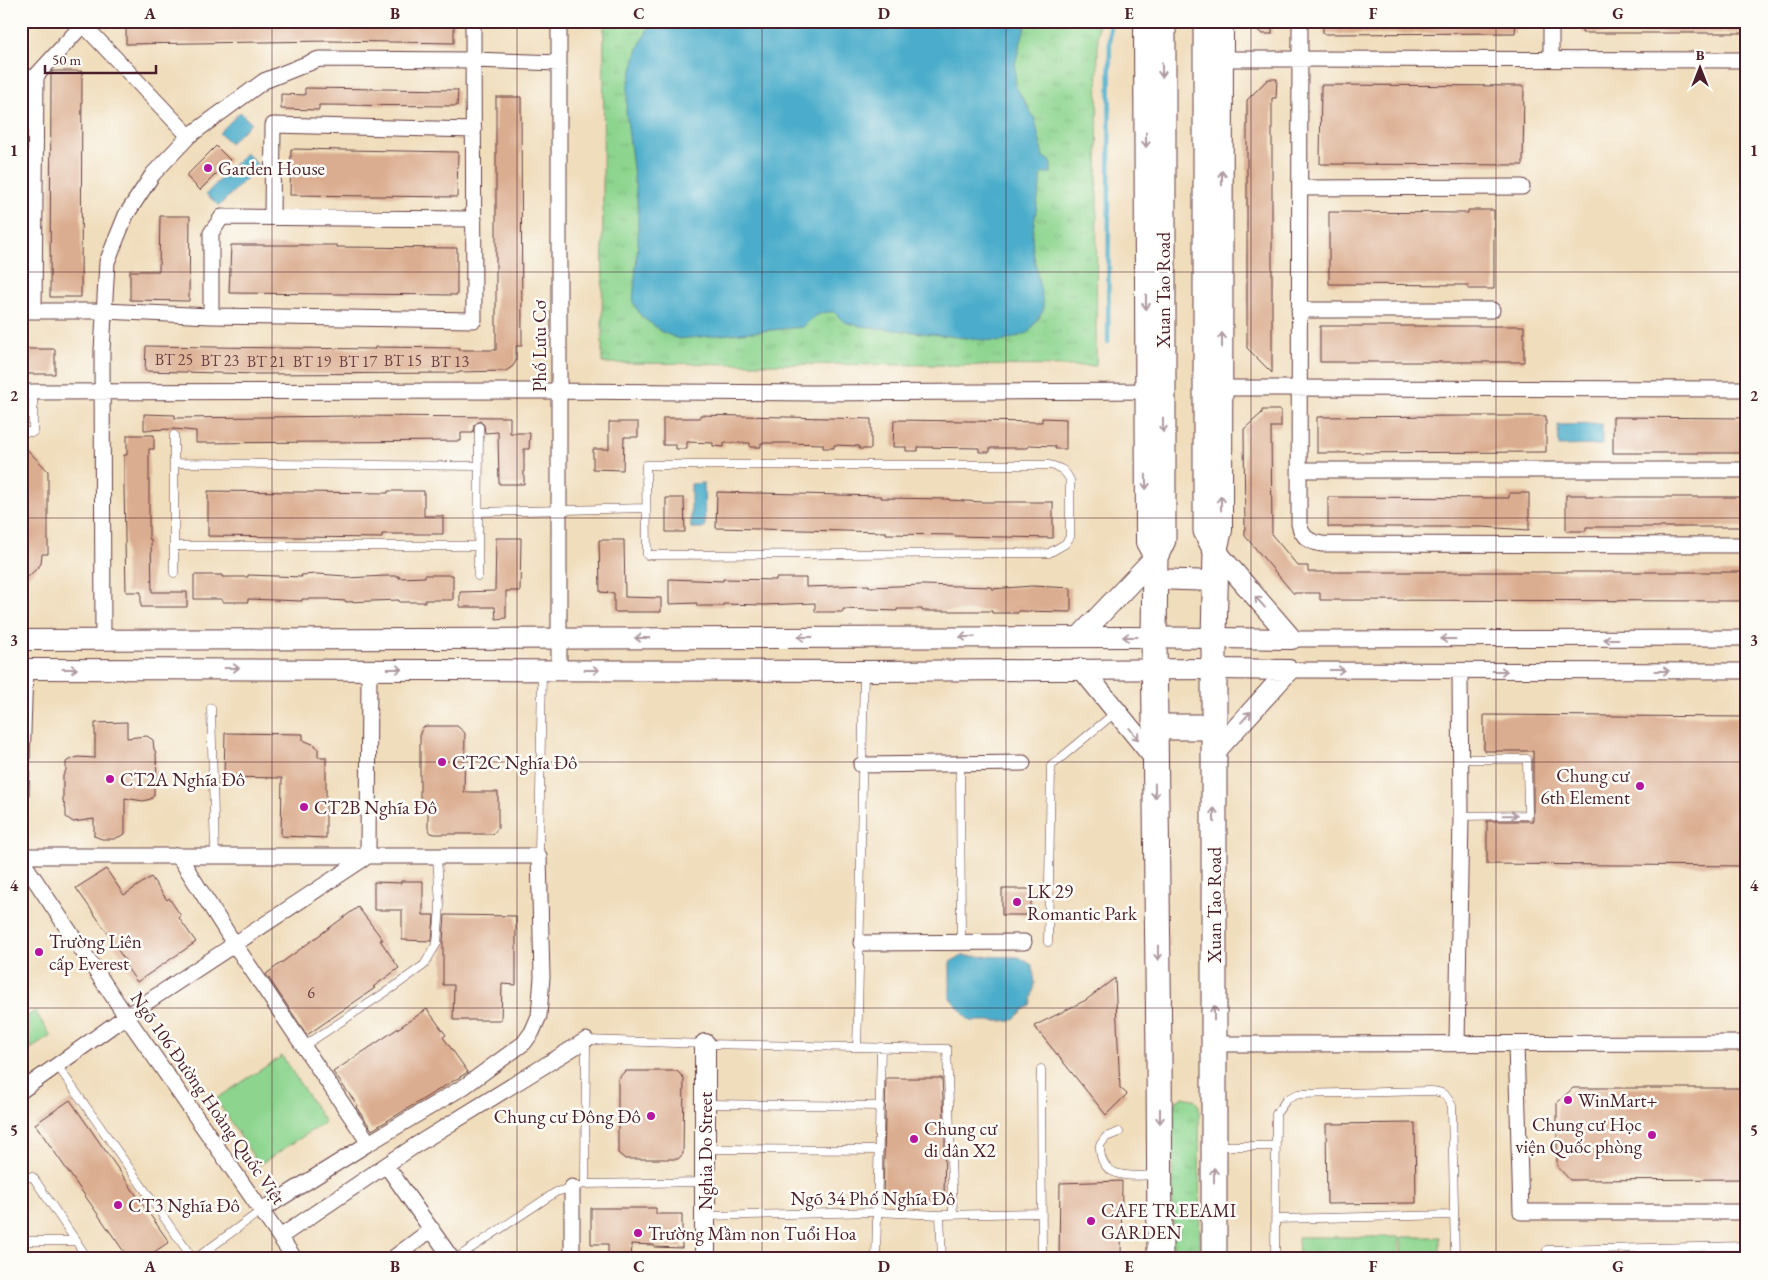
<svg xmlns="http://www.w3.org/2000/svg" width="1768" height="1280" viewBox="0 0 1768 1280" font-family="'EB Garamond',serif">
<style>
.grass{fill:url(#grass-tufts);stroke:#6c7a5d}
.pitch{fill:#8dd58f;stroke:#6c7a5d}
.water{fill:#4cadcb;stroke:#4b667b}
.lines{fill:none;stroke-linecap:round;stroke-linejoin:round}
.stream{stroke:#4cadcb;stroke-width:4.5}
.building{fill:#dbad90}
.service-casing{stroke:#633c41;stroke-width:9}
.minor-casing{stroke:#633c41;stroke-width:17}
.tertiary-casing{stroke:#633c41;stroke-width:22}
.secondary-casing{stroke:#633c41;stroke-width:24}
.primary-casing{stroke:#633c41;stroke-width:27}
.service{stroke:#fff;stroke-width:8}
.minor{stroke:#fff;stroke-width:15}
.tertiary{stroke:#fff;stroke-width:20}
.secondary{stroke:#fff;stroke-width:22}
.primary{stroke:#fff;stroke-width:25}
.oneway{stroke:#ae9aa0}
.grid{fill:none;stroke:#4a1f2b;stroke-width:1;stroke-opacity:0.55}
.poi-dot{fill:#b5179e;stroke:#fdfcf7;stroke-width:2}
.labels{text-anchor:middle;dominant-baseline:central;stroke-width:5;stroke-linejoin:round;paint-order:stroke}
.number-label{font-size:16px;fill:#6e4244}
.poi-label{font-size:19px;fill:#4a1f2b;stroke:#fdfcf7;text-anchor:start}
.street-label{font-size:19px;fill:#4a1f2b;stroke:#fdfcf7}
.neatline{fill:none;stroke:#4a1f2b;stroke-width:2}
.grid-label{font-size:16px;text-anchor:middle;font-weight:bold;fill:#4a1f2b}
</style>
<defs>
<pattern id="grass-tufts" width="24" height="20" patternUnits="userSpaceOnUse" patternTransform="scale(1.25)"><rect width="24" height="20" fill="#8dd58f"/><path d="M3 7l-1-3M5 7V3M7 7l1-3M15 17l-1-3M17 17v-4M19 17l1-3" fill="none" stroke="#7bb67c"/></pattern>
</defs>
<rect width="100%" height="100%" fill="#fdfcf7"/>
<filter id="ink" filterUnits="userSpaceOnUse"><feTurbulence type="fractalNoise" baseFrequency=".02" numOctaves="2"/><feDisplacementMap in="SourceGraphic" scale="10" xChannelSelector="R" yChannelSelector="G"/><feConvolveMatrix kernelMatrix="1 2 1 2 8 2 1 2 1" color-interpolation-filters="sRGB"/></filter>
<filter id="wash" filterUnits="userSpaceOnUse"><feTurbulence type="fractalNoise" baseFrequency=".0096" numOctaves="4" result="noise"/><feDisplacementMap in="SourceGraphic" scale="20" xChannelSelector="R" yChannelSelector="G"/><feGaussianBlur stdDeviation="1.12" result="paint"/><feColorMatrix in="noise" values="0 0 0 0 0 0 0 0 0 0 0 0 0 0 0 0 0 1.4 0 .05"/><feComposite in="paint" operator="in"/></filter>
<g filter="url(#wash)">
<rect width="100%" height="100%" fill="#f0ddbc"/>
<path class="grass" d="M604,21H1098L1096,366L602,363Z
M1183,1097L1193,1099L1199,1106L1200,1259H1173L1172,1110L1175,1102Z"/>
<path class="pitch" d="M35,1011L51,1036L21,1055V1020Z
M282,1056L325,1122L259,1165L216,1099Z
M1298,1237H1399V1259H1299Z
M1401,1237H1440V1259H1402Z"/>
<path class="water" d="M652,21H1028L1024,30L1015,64L1016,87L1035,119L1043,157L1051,161V173H1042L1032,236L1033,251L1043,303V311L1028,333L1001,342L861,326L844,322L834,312C820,311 813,317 803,327L679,339L662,332L641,316L633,302L638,242V210L626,111L628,85L638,48Z
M240,112L251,123L230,143L219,133Z
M246,153L259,166L219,206L206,194Z
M1602,424V445L1559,446L1558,425Z
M704,483L705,528H691V484Z
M961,956L1019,957L1032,965L1035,983L1030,1005L1011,1021H970L950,998V962Z"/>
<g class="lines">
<path class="stream" d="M1108,342L1110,21"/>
</g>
<g id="blocks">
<path class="building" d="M126,21H454V43L330,41L126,44Z
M1248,21H1272V34H1262Z
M1323,21H1516L1515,33L1323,34Z
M1582,21H1745V33H1582Z
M53,71H82L81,297H50L51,74Z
M1268,79H1277L1276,98H1272V373L1247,348V100Z
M1321,85L1524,86L1523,165L1320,164Z
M305,88L458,90L457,106L319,105V110L281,109V94L305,95Z
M496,97H521L522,346H516V361L513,366L506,371L459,372V373L257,374L145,371L146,346L283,348L375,349V347L459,348V350H496Z
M216,146L230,160L200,190L186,176Z
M291,149L458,152L457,197L290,195Z
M1468,210H1494V289H1468V285L1329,284V212L1468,213Z
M160,216H190L189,301L130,300V271H159Z
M231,245H337V247L457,248V295L229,293Z
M1320,326H1524V362H1320Z
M21,349H55V374H21Z
M1262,410H1281V427H1271L1272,535L1298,566H1308V572H1747V601L1320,600V593H1293L1245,536L1244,429L1262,413Z
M144,414L175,415V418L353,416L510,417V433H530L529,449H524V484H499L498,432L485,433L484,425L480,421L474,425L473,433H461V441L196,443V431L174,429L144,430Z
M700,415L871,419V449H859V446L834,445V448H823V444L788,443H761V447H750V443H724V447L713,446V443L687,442V449H676V445H663V418H700Z
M1460,416H1546V452L1317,453V417Z
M1613,417L1747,418V453H1613Z
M1042,418L1066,419V449H1055V446L1029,445L1028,448H990V452H979V448L918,447V451H906V447H893L894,420L1042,422Z
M609,422H638V437H624L623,470L593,469V449H609Z
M127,435H154V449H149V539H151L152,592H187V607H141V592H126L124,485V455H127Z
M21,443L48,471V554H42L41,564L21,584Z
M208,491L388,493V491H424V516H443V534H382V538L208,536Z
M717,492L881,496V498L949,499V500L982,502H1053V538L955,536V535L886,534V532L716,528Z
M1509,493H1529V530L1482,527H1328V497L1509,498Z
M1566,495H1586V497H1747V527H1586V531H1566Z
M666,498H684L685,532H666Z
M496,538H521L520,591H506V618L496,619L495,607H460V592L495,591Z
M599,540H624L625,597L661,598V612H614V593L600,592Z
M317,574L346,576V578L385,576H399V578L425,577V575H453V600H425V602H399V600L346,602V601L330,600V599H302V601L248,599V602H222V599H194V575H222V577H248V575L302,577L301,575Z
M776,578H806V587L869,585V587L922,585L992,587V589L1032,586L1071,588V612L1018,611V613H992V611H922V609H897V611L843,609V612H815V603L764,605L723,604V606H697V603L669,604V579L723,581V579L776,580Z
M1484,715L1747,717V866L1487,864V821H1533V751H1484Z
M127,722V738L147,736L153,740L154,749L156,753L157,782L154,786V795L151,799L143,801L125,798V834L114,839H102L94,836V819L73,822L66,817V809L63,801V776L66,770V762L69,760L78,757L95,758V723Z
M427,726H457L465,733L464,792H498V828L493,834H435L431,833L428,828V808H420V733L423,727Z
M225,733L303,734V740L315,745L318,749V757H326V838L281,836L282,778L224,777Z
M106,869L124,895L151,877L167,900L169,898L181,916L179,918L196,942L137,982L125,965L127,963L110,939L111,938L76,888Z
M401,881H423V915H434L432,941L402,940V910H374V882L401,883Z
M1002,889H1031V915H1002Z
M358,907L383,940H380L399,968L373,987L375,988L307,1035L266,974Z
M445,915L516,916V985L502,984L501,1020H453L454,985H443V941Z
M1115,978L1120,1088L1127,1094L1106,1115L1034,1026L1086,1000Z
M427,1009L446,1035L443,1037L468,1072L372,1130L356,1107L358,1106L333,1072Z
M625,1071H677L684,1078L683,1154L678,1159H625L618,1153V1079Z
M886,1078H942L945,1138L944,1199H883Z
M1573,1088H1747V1179L1570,1180L1557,1166V1103Z
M70,1100L169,1242L144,1259H129L35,1124Z
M1415,1123L1416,1203L1327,1204L1326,1124Z
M1122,1181L1121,1259H1059L1060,1183Z
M591,1208H656V1214H682V1248L654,1247V1245L631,1244L632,1259H608V1244H591Z"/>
</g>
</g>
<g filter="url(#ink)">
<use href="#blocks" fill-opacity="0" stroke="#633c41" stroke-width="1"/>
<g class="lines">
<g class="service-casing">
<path id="service" d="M21,432H33V392
M174,435V573
M174,463L479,466
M646,465H1050C1061,468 1065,470 1070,480V537L1065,544L1049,553L647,555Z
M478,512L646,508
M174,546H478
M478,576L479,427
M211,708L215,855
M1460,759H1527L1528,815L1461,816
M960,764L961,942
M539,856L542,671
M1048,942L1051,766L1116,712
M304,1046L395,986L424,965L437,943L440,906L437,856
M857,1047C861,923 861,798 864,673
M57,1065L193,1259
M1041,1069L1042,1259
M705,1104L880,1106
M1119,1132L1106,1137L1100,1145C1099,1181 1132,1176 1157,1175
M1216,1146H1276
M707,1149L879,1150
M21,1177H33L88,1259
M585,1184L586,1040L705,1044L947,1049L953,1214
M940,1215L942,1259
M705,1216L877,1212L940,1215L1040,1213
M1276,1219L1454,1215
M21,1241H77
M195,1259L262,1210
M455,1259L556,1192L585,1184L705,1182
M876,1259L881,1047
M1275,1259L1276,1114L1287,1099L1298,1094L1430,1091C1442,1091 1447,1095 1452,1106L1455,1259
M1547,1259V1250L1747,1246
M1703,1259L1714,1247
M1745,1259L1747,1256"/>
</g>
<g class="minor-casing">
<path id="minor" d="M80,21L189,136
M1300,21L1299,524C1302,537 1309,542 1322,544L1747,545
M1551,21V59
M1213,59L1747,60
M21,80L36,76L86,21
M1300,188L1522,187
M272,217L273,125L474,130
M1299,310H1492
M21,311H104L211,316L474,320L473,21
M34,311L36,76
M211,316V233L222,217L474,219
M1213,388L1747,389
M21,392L560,391L812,393L1156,391
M1299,470H1747
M1292,639L1747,638
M103,640L102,351L107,262L126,215L153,174L189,136L264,81L319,59L474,60L559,63
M559,670V21
M1289,670L1747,671
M861,765L1023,763
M21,794L25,669
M178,855L235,945L369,1143
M21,856H539L542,977L539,1016L532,1032L524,1043L465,1086L369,1143L262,1210
M21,859L126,1016L295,1259
M861,943L1024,942
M1214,1044L1747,1043
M1457,1044L1461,816L1460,671
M1516,1045L1521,1212H1747
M21,1091L126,1016L368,856L369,668
M280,1237L386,1165
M392,1259L432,1229
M452,1259L386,1165L416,1145L586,1040
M572,1259V1187"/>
</g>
<g class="tertiary-casing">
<path id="tertiary" d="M1216,551L1292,639
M1155,579L1214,581
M1079,637L1155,557
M21,640L1129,637L1292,639
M21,669L864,671L1214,669L1289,670
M1082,669L1155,759
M1214,753L1289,670
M705,1259V1044"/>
</g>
<g class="secondary-casing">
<path id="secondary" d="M1145,21L1147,542L1155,557
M1216,551L1221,530L1222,21"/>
</g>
<g class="primary-casing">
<path id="primary" d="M1206,21V531L1216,551L1214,638V1259
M1155,727H1214
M1160,1259L1159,1055L1154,637L1155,557L1163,540V21"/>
</g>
<use href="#service" class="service"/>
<use href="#minor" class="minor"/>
<use href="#tertiary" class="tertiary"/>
<use href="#secondary" class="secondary"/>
<use href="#primary" class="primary"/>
</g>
<defs><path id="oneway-shaft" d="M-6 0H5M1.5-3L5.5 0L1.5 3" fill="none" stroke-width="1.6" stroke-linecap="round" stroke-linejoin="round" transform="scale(1.25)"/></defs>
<g class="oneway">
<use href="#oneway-shaft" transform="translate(1162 70) rotate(90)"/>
<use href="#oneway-shaft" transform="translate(1146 140) rotate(90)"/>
<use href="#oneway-shaft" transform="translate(1222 178) rotate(-90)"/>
<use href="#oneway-shaft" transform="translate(1146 302) rotate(90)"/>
<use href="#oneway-shaft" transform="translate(1222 340) rotate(-90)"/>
<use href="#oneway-shaft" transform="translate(1163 425) rotate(90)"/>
<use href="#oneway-shaft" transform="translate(1146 482) rotate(89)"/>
<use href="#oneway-shaft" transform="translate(1221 503) rotate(-90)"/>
<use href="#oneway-shaft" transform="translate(1260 602) rotate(-131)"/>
<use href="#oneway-shaft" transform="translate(805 637) rotate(180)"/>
<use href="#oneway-shaft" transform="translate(967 637) rotate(180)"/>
<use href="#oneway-shaft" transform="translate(1130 637) rotate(180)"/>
<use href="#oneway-shaft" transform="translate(642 638) rotate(180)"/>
<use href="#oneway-shaft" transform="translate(1448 639) rotate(180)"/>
<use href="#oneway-shaft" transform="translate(1611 639) rotate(180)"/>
<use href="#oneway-shaft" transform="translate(232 668)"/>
<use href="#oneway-shaft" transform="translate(70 669)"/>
<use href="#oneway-shaft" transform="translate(395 669)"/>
<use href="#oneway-shaft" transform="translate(592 670)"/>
<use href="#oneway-shaft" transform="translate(1337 670)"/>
<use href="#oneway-shaft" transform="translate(1500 671)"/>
<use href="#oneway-shaft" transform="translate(1662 671)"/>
<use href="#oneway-shaft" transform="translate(1246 717) rotate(-48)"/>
<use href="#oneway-shaft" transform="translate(1134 734) rotate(51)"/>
<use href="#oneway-shaft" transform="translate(1155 791) rotate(89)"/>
<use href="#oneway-shaft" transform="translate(1214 815) rotate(-90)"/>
<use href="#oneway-shaft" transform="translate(1510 815) rotate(-1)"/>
<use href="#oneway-shaft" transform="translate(1158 953) rotate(89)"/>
<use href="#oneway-shaft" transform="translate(1214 1013) rotate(-90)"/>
<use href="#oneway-shaft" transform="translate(1160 1116) rotate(90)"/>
<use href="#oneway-shaft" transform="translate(1214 1175) rotate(-90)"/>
</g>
</g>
<path class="grid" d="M272,21V1259M517,21V1259M762,21V1259M1006,21V1259M1251,21V1259M1496,21V1259M21,272H1747M21,518H1747M21,762H1747M21,1008H1747"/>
<g class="poi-dot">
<circle cx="208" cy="168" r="5"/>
<circle cx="442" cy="762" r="5"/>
<circle cx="110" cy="779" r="5"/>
<circle cx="1640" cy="786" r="5"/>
<circle cx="304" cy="807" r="5"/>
<circle cx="1017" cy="902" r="5"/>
<circle cx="39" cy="952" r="5"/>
<circle cx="1568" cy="1100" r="5"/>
<circle cx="651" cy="1116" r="5"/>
<circle cx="1652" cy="1135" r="5"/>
<circle cx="914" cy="1139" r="5"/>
<circle cx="118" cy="1205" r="5"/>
<circle cx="1091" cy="1221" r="5"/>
<circle cx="638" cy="1233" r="5"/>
</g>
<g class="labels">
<g class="number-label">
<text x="174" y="359">BT 25</text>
<text x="220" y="360">BT 23</text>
<text x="403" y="360">BT 15</text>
<text x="266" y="361">BT 21</text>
<text x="312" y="361">BT 19</text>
<text x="358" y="361">BT 17</text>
<text x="450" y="361">BT 13</text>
<text x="311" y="992">6</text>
</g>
<g class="poi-label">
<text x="218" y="168">Garden House</text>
<text x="452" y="762">CT2C Nghĩa Đô</text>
<text x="1630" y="775" text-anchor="end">Chung cư<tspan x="1630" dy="22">6th Element</tspan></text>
<text x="120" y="779">CT2A Nghĩa Đô</text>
<text x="314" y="807">CT2B Nghĩa Đô</text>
<text x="1027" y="891">LK 29<tspan x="1027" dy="22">Romantic Park</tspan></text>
<text x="49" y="941">Trường Liên<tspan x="49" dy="22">cấp Everest</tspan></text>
<text x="1578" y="1100">WinMart+</text>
<text x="641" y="1116" text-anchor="end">Chung cư Đông Đô</text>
<text x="1642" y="1124" text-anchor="end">Chung cư Học<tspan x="1642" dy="22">viện Quốc phòng</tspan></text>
<text x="924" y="1128">Chung cư<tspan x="924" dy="22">di dân X2</tspan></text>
<text x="128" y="1205">CT3 Nghĩa Đô</text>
<text x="1101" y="1210">CAFE TREEAMI<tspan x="1101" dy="22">GARDEN</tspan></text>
<text x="648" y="1233">Trường Mầm non Tuổi Hoa</text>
</g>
<g class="street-label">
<text transform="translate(1163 290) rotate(-90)">Xuan Tao Road</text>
<text transform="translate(539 346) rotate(-90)">Phố Lưu Cơ</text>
<text transform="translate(1214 905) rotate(-90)">Xuan Tao Road</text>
<text transform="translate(208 1098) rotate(55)">Ngõ 106 Đường Hoàng Quốc Việt</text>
<text transform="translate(705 1151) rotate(-90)">Nghia Do Street</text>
<text x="873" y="1198">Ngõ 34 Phố Nghĩa Đô</text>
</g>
</g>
<rect width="1768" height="1280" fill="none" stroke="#fdfcf7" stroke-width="55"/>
<g transform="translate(1700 68)" stroke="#fdfcf7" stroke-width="4" paint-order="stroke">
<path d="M0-4L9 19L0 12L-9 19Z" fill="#4a1f2b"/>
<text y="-8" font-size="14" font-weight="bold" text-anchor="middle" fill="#4a1f2b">B</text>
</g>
<path d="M45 65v8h111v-8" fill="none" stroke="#4a1f2b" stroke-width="2.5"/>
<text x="52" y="65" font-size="15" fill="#4a1f2b" stroke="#fdfcf7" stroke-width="4" paint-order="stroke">50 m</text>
<rect x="28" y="28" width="1712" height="1224" class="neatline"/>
<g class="grid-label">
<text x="150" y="19">A</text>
<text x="395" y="19">B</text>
<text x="639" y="19">C</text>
<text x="884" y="19">D</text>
<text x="1129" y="19">E</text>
<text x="1373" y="19">F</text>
<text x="1618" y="19">G</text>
<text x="14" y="156">1</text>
<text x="1754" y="156">1</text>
<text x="14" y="401">2</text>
<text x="1754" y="401">2</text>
<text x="14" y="646">3</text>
<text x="1754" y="646">3</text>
<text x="14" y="891">4</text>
<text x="1754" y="891">4</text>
<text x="14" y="1136">5</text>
<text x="1754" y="1136">5</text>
<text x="150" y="1272">A</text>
<text x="395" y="1272">B</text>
<text x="639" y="1272">C</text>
<text x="884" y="1272">D</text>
<text x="1129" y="1272">E</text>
<text x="1373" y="1272">F</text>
<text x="1618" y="1272">G</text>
</g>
</svg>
